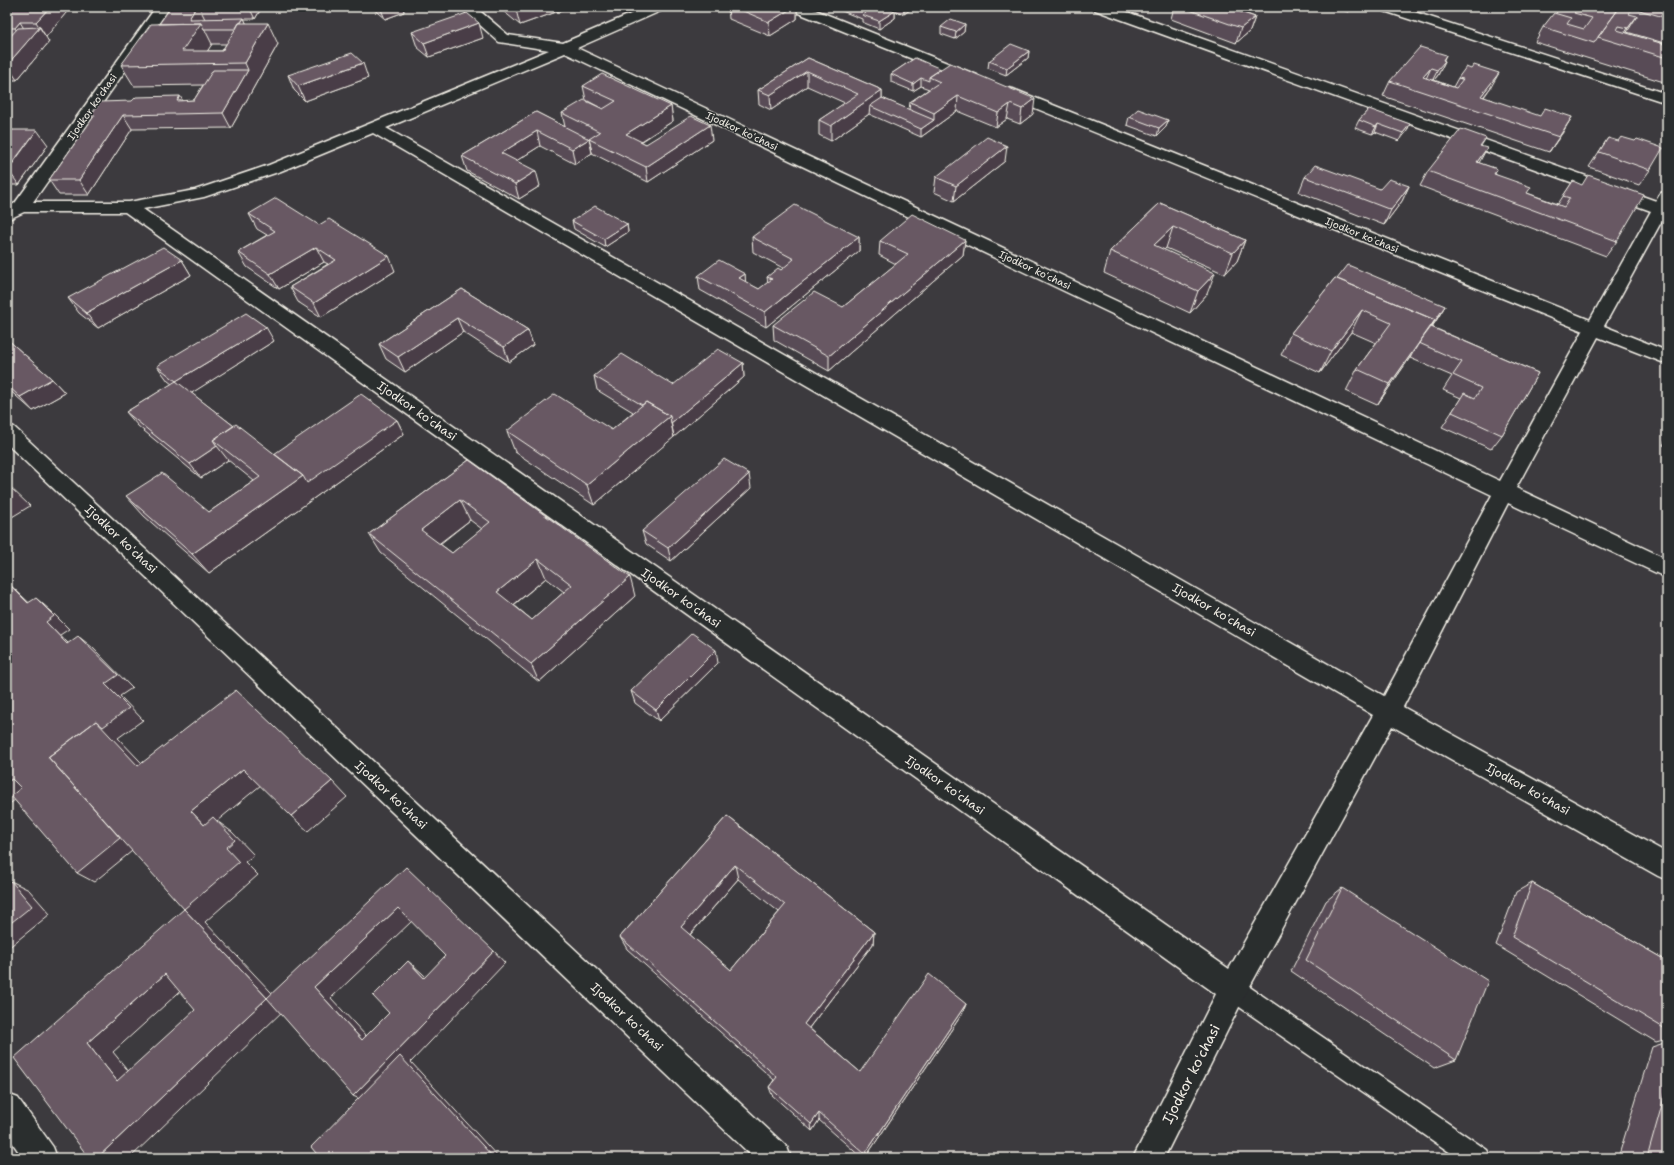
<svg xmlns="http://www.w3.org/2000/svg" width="1674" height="1165" viewBox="0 0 1674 1165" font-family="'Shantell Sans',sans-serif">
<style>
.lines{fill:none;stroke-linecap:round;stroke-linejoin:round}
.lane-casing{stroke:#f4f1e8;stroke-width:3}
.street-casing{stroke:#f4f1e8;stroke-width:3}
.lane{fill:#2a2d2e;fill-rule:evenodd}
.street{fill:#2a2d2e;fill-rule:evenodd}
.wall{fill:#594c56;stroke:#f4f1e8;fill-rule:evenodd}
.shaded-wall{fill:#483e46;stroke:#f4f1e8}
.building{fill:#675864;stroke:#f4f1e8;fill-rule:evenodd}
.labels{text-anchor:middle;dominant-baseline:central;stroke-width:3;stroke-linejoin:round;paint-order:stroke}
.far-street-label{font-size:10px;fill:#f4f1e8;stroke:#2a2d2e}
.street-label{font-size:12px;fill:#f4f1e8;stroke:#2a2d2e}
.near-street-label{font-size:14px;fill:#f4f1e8;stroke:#2a2d2e}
</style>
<rect width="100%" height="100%" fill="#3c3a3e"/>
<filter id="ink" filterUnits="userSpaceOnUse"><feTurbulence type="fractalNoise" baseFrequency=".025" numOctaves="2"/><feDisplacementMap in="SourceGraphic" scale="8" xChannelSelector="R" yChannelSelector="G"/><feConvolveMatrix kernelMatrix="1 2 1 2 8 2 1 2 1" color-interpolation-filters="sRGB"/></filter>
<g filter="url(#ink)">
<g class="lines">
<g class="lane-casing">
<path id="lane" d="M1233,978L1241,981L1487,1150L1491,1158H1458L1225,997L1222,989L1225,981Z"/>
</g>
<g class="street-casing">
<path id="street" d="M156,7H170L33,202H129L195,190L269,165L549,50L499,42L460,7H475L508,35L563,43L647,7H665L663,10L577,48L1500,481L1583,331L1003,95L1001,92L1003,89L1008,88L1013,89L1590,320L1651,211L1095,10L1093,7H1113L1656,201L1661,193L1667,191V216L1665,215L1604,326L1667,351V364L1598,337L1516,488L1667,559V578L1508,503L1403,707L1667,853V880L1658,876L1392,726L1243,999L1164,1158H1133L1216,994L125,212H24L7,220V208L15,203ZM565,53L1492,495L1384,696L386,128ZM373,133L1373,715L1229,969L143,209L204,197L281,171Z
M789,7H808L977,75L979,78L977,81L972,82L967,81L791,10Z
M1379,7H1399L1667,94V103L1381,10Z
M7,425L14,427L787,1147L791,1158H754L7,444Z
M7,1094L18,1098L53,1147L57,1158H23L7,1135Z"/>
</g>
<use href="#lane" class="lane"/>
<use href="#street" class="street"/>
</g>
<path class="wall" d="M7,7H71L45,37L49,42L17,80H7Z
M171,7H262L255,19H244L246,23L278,44L231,128L132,129L89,195H59L49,180L93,118L91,115L183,101L194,100L203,85L134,86L121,65L159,24ZM212,44H226L222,51H207Z
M371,7H403L404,12L385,19Z
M501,7H570L520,25L502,10Z
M728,7H797V19L770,36L729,19Z
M832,7H885L895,11V18L879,29L862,22V19Z
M888,7H914L904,14L888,8Z
M1174,7H1240L1242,12L1255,17L1250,31L1236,43L1171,19Z
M1334,7H1354L1348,12Z
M1560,7H1667V83L1535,42L1543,27L1556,13ZM1627,32L1664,43L1663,44L1626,33Z
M965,24L964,32L955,39L941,34V27Z
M412,32L483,38L429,57L417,47Z
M1029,51L1028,58L1006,75L988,68L989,61Z
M808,58L882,90V98L909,110L910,102L929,89L921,86L913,91L891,82V74L915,58L1033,114L1020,124L1007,119L996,127L957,111L921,137L869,114L831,141L819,135V120L845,103L807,86L771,110L759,104L758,90Z
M1444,60L1445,61L1438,75L1434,80L1453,87L1458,78L1491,87L1484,97L1563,132L1549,152L1383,96L1390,81Z
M288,75L368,78L305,101L294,90Z
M583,86L671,106L673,121L641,142L646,144L712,140L648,182L592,153L589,139L592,153L575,164L540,146L516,161L540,186L519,199L467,171L462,156L536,112L565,127L562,113L603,109L586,100Z
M1369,109L1407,131L1399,141L1375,132L1372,134L1355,128L1359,120Z
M1129,117L1168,120L1166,127L1157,136L1127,125Z
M7,130L48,145L19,185H7Z
M1486,138L1481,146L1479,163L1497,169L1495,174L1527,193L1558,204L1573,181L1617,241L1606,256L1420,186L1428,171Z
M1608,138L1650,170L1639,185L1589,167Z
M1005,161L954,201L934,192L936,177Z
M1305,177L1380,189L1409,186L1402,201L1384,225L1299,192Z
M1160,203L1245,240L1237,261L1225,274L1166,248L1164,250L1207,294L1190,313L1104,273L1110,251Z
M249,214L319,225L395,271L321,317L298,302L290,287L328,264L324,262L279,289L247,267L238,252L267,235L257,229Z
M572,221L627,224L628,232L605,247L574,229Z
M752,237H859V251L766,327L700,290L698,276L745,274V282L759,289L768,283L767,277L781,270L783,268L753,252Z
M965,240L963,255L829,371L774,340L773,325L843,307L896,264L879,255L880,241Z
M182,260L191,275L98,328L79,313L68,298Z
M1335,278L1445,306L1432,327L1538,373L1502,435L1491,449L1442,427L1461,398L1443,390L1452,376L1410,358L1411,356L1377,405L1346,391L1357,369L1376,343L1351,332L1320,373L1281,355L1291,333Z
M462,289L528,330L533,345L509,362L463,332L405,372L386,359L379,344Z
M7,339L52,379L65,393L33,411L7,388Z
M274,341L191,393L234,426L274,454L397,420L404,434L209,573L144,516L126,496L209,512L254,481L228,460L201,478L138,426L126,412L172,384L168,381L157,366Z
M743,363L744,377L594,505L515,452L507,431L612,430L633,412L597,390L594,376L673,385Z
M1667,438V447L1663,445Z
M469,460L635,596L539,682L381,553L369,534ZM470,520L482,529L452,553L440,544ZM546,578L564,592L532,620L514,605Z
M751,488L671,561L646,544L642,531Z
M718,663L659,721L635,703L631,691Z
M727,816L874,932L873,944L809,1028L860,1072L966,1004L962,1014L865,1158H862L819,1120L812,1131L772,1095L769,1087L774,1080L627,949L620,937ZM738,879L779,912L731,970L690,935Z
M1532,883L1667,961V1039L1656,1042L1496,945L1516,892Z
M1342,888L1456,1060L1434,1068L1291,971L1326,901Z
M1667,1042V1158H1618L1652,1047Z"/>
<path class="shaded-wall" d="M50,7H71L46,37L36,22Z
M196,7H199L205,19L202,24L212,44L199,64L182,51L189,19Z
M249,7H262L255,19Z
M380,7H403L404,12L385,19Z
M526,7H570L520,25L516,10Z
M794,7H797V19L770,36L769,22Z
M904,7H914L904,14Z
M1350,7H1354L1348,12Z
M895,11V18L879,29V21Z
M1637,16L1624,37L1619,43L1628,28Z
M1255,17L1250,31L1236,43L1241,28Z
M244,18L250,33L237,29Z
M20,22L29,37L24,43L15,28Z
M268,23L278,44L231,128L223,113L248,70L245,63Z
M479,23L483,38L429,57L424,43Z
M965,24L964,32L955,39L956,32Z
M40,27L49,42L17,80L7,65Z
M1029,51L1028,58L1006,75L1007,68Z
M1446,55L1442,64L1445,61L1438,75L1430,85L1443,60Z
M363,63L368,78L305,101L298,86Z
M1431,68L1424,83L1423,77Z
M807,71V86L771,110L770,95Z
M1499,73L1491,87L1474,109L1481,96Z
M921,78V86L913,91V84Z
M882,90V105L870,106L869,114L831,141V126Z
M180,96L189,111L177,101Z
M958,96L957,111L921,137V129L934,120V113Z
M1035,99L1033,114L1020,124L1022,109Z
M1010,104L1007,119L996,127L998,113Z
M671,106L673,121L629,149L626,134Z
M123,115L132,129L89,195L79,180Z
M1572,117L1563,132L1549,152L1559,137Z
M1168,120L1166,127L1157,136L1159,128Z
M1378,124L1375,132L1372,134L1376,127Z
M1410,124L1407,131L1399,141L1403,133Z
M710,125L712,140L648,182L646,167Z
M37,130L48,145L19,185L8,170Z
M537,131L540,146L505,168L501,153Z
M589,139L592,153L575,164L572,149Z
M1007,146L1005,161L954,201L956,186Z
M1487,148L1479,163L1477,162Z
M536,171L540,186L519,199L515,184Z
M1409,186L1402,201L1384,225L1391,210Z
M627,224L628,232L605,247L604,239Z
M1173,227L1166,248L1147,267L1154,245Z
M859,237V251L766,327L765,312Z
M965,240L963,255L829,371V356Z
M1245,240L1237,261L1225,274L1233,253Z
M316,247L324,262L279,289L270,274Z
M389,256L395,271L321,317L314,303Z
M182,260L191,275L98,328L86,313Z
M1215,273L1207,294L1190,313L1198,291Z
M745,274L746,288L739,278Z
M1445,306L1436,321L1420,344L1419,343L1411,356L1377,405L1390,384Z
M1362,310L1351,332L1320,373L1331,351Z
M457,318L463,332L405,372L398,357Z
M266,327L274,341L187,396L176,381Z
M528,330L533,345L509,362L504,347Z
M743,363L744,377L674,437L671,423Z
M52,379L65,393L33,411L20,397Z
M670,416L674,437L594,505L587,485Z
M397,420L404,434L209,573L192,554L303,476Z
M217,446L228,460L201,478L190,464Z
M749,474L751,488L671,561L668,548Z
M9,486L30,506L7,520V487Z
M460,500L470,520L432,549L421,530Z
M538,559L546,578L506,611L497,592Z
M630,577L635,596L539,682L531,664Z
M7,582L22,596L43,616L28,603Z
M36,598L51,611L69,629L60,635L82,657L67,644L46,622Z
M78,636L93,648L132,688L120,696L143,720L118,738L159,781L137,847L94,882L77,873L96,721L105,684Z
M716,650L718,663L659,721L656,710Z
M243,769L261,785L217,821L232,832L254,855L245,862L258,875L205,922L286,1008L130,1158H97L267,998L184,909L226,848L191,811Z
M12,779L29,789L7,806V782Z
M332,781L347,797L308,831L291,816Z
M735,865L738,879L686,939L681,927Z
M11,881L29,890L50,914L7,949V926Z
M398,908L412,921L331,998L378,1049L362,1040L314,987Z
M874,932L873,944L805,1033L804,1024Z
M494,951L505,963L411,1062L499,1158H494L353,1096Z
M408,961L422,973L438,989L424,978Z
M165,974L187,985L113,1052L143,1089L117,1081L87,1043Z
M966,1004L962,1014L865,1158H864L865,1154Z
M819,1113V1120L812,1131L811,1124Z"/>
<path class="building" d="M7,7H50L36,22H20L15,28H7Z
M171,7H196L189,19L244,18L240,23H239L236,29H204L201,23L159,24Z
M512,7H526L516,10Z
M734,7H794L769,22Z
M851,7H885L895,11L879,21L862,15L866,13Z
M1181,7H1240L1244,8L1240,12L1255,17L1241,28Z
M1572,7H1602L1617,11L1598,37L1594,43L1543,27L1554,13L1571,18L1567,24L1584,29L1592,18L1574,13L1578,9Z
M1620,7H1667V18L1632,8L1629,14L1637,16L1628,28L1619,26L1617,30L1667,45V58L1598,37Z
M467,13L479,23L424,43L412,32Z
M951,19L965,24L956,32L941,27Z
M201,23L182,51H222L239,23H268L245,63L121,65L151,24Z
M40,27L7,65V40L18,28Z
M1011,44L1029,51L1007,68L989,61Z
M1420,47L1446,55L1443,60L1445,61L1437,70L1431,68L1423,77L1456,88L1463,79L1458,78L1466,67L1471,69L1474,65L1499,73L1481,96L1540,116L1545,108L1572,117L1559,137L1390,81Z
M352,53L363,63L298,86L288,75Z
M808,58L882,90L831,126L819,120L858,94L807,71L770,95L758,90Z
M915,58L941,69L929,77V81L921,78L913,84L891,74Z
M950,63L1035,99L1022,109L1010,104L998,113L958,96L934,113L910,102L940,82L929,77Z
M213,70H248L223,113L123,115L79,180H49L95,115H91L100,102L132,101L136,97L180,96L177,101L194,100Z
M602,74L671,106L626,134L646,144L691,116L710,125L646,167L589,139L600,132L562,113L584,100L603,109L616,101L583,86Z
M882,98L934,120L921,129L870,106Z
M1138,109L1168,120L1159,128L1129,117Z
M1369,109L1410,124L1403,133L1378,124L1376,127L1359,120Z
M536,112L589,139L572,149L537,131L501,153L536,171L515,184L462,156Z
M1461,129L1486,138L1480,146L1487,148L1477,162L1497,169L1494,174L1531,187L1527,193L1564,207L1570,198L1563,196L1573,181L1582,185L1588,175L1644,195L1617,241L1428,171Z
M7,130H37L7,170Z
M987,137L1007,146L956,186L936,177Z
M1621,137L1635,141L1637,139L1663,148L1650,170L1599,152L1608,138L1618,141Z
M1315,165L1380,189L1389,179L1409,186L1391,210L1305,177Z
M276,198L319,225L329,219L389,256L314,303L290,287L336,260L316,247L270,274L238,252L275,231L249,214Z
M1160,203L1245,240L1233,253L1173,227L1154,245L1215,273L1198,291L1110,251Z
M795,205L859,237L765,312L698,276L719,260L745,274L739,278L759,289L772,279L767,277L778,268L781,270L794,259L752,237Z
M595,206L627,224L604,239L572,221Z
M912,214L965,240L829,356L773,325L814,292L843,307L908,254L880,241Z
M163,247L182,260L86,313L68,298Z
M1348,265L1445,306L1431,327L1435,320L1337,279Z
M1335,278L1435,320L1390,384L1357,369L1391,323L1362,310L1331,351L1291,333Z
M462,289L528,330L504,347L457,318L398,357L379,344Z
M246,313L266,327L176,381L234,426L213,440L217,446L190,464L126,412L176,381L157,366Z
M1431,327L1538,373L1502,435L1452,412L1464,393L1475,398L1481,388L1453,375L1462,362L1419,343Z
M7,339L52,379L20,397L7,385Z
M718,349L743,363L671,423L670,416L646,402L642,405L594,376L622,354L673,385Z
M361,394L397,420L307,483L303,476L274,454Z
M555,394L612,430L646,402L670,416L587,485L507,431Z
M236,424L303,476L192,554L126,496L162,473L209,512L260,477L213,440Z
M724,459L749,474L668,548L642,531Z
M469,460L630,577L531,664L369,534ZM460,500L490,522L452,553L421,530ZM538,559L572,585L532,620L497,592Z
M7,582L28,603L36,598L54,616L46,622L67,644L78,636L118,675L105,684L129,708L103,727L96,721L48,757L120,838L77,873L11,796L21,788L12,779L7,782Z
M692,633L716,650L656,710L631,691Z
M236,690L332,781L291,816L243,769L191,811L204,825L213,817L235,840L226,848L239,862L184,909L48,757L96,721L138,766Z
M727,816L874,932L804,1024L860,1072L929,974L966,1004L865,1154L819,1113L811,1124L769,1087L777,1077L620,937ZM735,865L785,905L731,970L681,927Z
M406,867L494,951L353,1096L267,998ZM398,908L445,956L424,978L408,961L373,996L389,1013L362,1040L314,987Z
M11,881L32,906L7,926V884Z
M1532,883L1667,961V1030L1512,937Z
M1342,888L1488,981L1456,1060L1306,960Z
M184,909L267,998L97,1158H89L14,1058ZM165,974L195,1010L117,1081L87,1043Z
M400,1056L494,1158H320L311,1147Z
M1667,1087V1158H1647Z"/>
</g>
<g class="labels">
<g class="far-street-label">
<text transform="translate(92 107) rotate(-55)">Ijodkor koʻchasi</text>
<text transform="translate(742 131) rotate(25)">Ijodkor koʻchasi</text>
<text transform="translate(1362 235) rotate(22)">Ijodkor koʻchasi</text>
<text transform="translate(1035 270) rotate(25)">Ijodkor koʻchasi</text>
</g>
<g class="street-label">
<text transform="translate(417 411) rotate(35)">Ijodkor koʻchasi</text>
<text transform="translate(121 539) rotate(43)">Ijodkor koʻchasi</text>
<text transform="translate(681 598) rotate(35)">Ijodkor koʻchasi</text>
<text transform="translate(1214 610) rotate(30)">Ijodkor koʻchasi</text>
<text transform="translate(945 785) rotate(35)">Ijodkor koʻchasi</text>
<text transform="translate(1528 789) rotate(29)">Ijodkor koʻchasi</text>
<text transform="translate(391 795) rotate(43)">Ijodkor koʻchasi</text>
<text transform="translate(627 1017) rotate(43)">Ijodkor koʻchasi</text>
</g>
<g class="near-street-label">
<text transform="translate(1191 1074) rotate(-63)">Ijodkor koʻchasi</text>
</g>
</g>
<rect width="1674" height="1165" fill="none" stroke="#2a2d2e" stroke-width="24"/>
<rect x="12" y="12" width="1650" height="1141" fill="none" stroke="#f4f1e8" stroke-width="1.5" filter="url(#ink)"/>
</svg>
